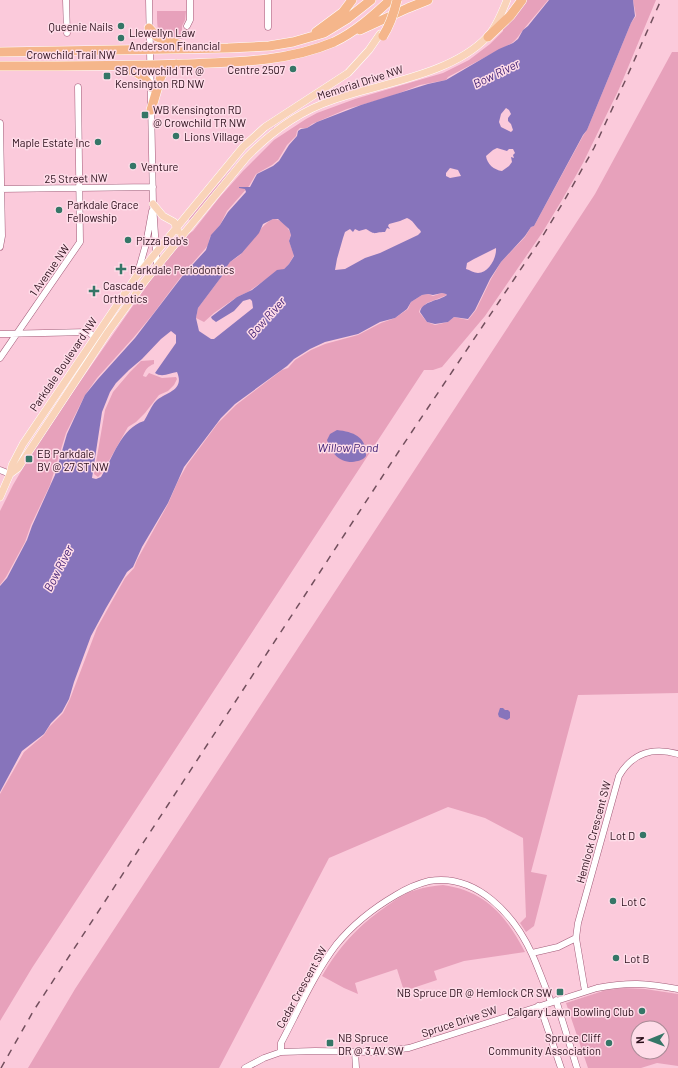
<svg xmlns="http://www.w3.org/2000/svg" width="678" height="1068" viewBox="0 0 678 1068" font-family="Barlow,sans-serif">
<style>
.green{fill:#e7a1bb;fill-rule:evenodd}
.water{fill:#8774bb;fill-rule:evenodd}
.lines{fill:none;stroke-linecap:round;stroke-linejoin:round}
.minor-casing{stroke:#a25b78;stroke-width:7}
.major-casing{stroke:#fff;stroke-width:8}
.highway-casing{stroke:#fff;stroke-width:10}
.minor{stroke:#fff;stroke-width:6}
.major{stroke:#f9d3b9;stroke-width:7}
.highway{stroke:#f5b68b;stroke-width:9}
.rail{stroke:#724f5d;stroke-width:1.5;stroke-dasharray:7 7;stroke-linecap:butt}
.highway-bridge-casing{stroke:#fff;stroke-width:10;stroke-linecap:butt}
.highway-bridge{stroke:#f5b68b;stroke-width:9}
.poi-dot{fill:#357667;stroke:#fedce8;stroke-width:1.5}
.labels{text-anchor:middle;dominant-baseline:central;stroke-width:3;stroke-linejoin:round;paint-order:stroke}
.poi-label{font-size:11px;fill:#2a0e1a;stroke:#fedce8;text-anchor:start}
.street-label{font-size:11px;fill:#2a0e1a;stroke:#fedce8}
.water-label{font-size:12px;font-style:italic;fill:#3f1f74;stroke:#fedce8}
</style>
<rect width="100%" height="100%" fill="#fbcadb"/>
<path class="green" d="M525,0H548C540,10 531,20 523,30C519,35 517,39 512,43L448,77L446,80L420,85L389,97L347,109L312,124L307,128H300L297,131L296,136L287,145L278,160L272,165L256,174L249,186L227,211L220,225L210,237L208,245L205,249L183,274L153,314L134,337L97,378L85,395L66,433L50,485L31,525L25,542L6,577L0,585V511L13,485L30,456L75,389L155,274L186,236L193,231L219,198L243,171L274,140L306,119L317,113L355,99L443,73L469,60L490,44L503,31V27Z
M633,0H656L619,89L583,163L562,200L542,233L485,316L442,367L433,370H424L32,968L0,1021V794L24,752L44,735L49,727L63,713L70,699L97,628L125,578L134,568L137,560L168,504L178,481L187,465L218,423L236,405L282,370L288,368L295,360L311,350L325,344L358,335L381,323L395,318L408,309L411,302L422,295L428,294L433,296L442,293L446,294L447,295L427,303L420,309L419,312L427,322L435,325L448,322L454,317L468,320L476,310L491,279L501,262L525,237L531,227L534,226L583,136L587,130L631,23L636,16Z
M157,11H186L185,20L182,26V39C157,40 157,33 157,11Z
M672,52H678V693L578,695L531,872L547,875L534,926L526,932L520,923L526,917L523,838L485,818L448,807L329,858L219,1068H28L75,989L595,194Z
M274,127L276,129L190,221L189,219C216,187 242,154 274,127Z
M273,219C281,218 288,227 291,234L289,241L294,255L289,264L284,269L275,273L248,292L237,297L214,313L204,322L196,318L198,308L225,272C225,262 235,260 241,254C252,243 259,226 273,219Z
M154,360V364C148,366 145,370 143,376L146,377L149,373L162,378L176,377L177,379L174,385L168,391L159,395L145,413L136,422L128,427L102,473L98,477L94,474L105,410L113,392L130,372L141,361Z
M443,885C486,891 506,916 525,952L464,961L434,971L437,980L404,991L397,969L355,983L358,994L344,988L322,976C339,947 357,927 384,908C394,901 404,893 416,890C425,887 434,886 443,885Z
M624,988L645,989L678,994V1066L657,1063L641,1068H588L566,1003L606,990ZM638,1028H662V1052H638Z"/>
<path class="water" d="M549,0H633L635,16L631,23L587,130L583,135L534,226L531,227L525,236L501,262L490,279L475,310L468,319L454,317L448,322L435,324L427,322L420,312C422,301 439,301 447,295L446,294L442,293L433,295L428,294L422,295L411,302L407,309L395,318L380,322L358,334L325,342L310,349L294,359L287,366L235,404L221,418L184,467L168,503L142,547L133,567L127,572L106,608L91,636L74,682L69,699L62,712L51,723L44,734L22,751L0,792V586L7,578L27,540L32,526L55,475L67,434L85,395L98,379L135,338L184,274L206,250L211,235L220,225L228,212L246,192L245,189L239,188V187H250L257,174L273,166L279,161L289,145L297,136L298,131L301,129L307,128L317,122L361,105L428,84L446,80L499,49L513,43L518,39L523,30L528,26ZM506,108L509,110L511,114L508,118V121L511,124L513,130L511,132L501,127L499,122L501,114ZM497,148L507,151L509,149H513L515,153L513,155L514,158L511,157L512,162L509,166L502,171C494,170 487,164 486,156L493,150ZM450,168L458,170L461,176L450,178L446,176V173ZM407,218C413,220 415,226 420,230L421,232L418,235L380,253L365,258L345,269L335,270L337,259L343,238L345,232L350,229L353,232L355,229L359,231L366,229C377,236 373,232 385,232L387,228L390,229L388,226L389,224L400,221ZM273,219H278L289,229L291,235L289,241L294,256L289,264L284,269L277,270L252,290L237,297L211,317L212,319L216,322L234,311L243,301L250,299L252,301L253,308L214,339H211L199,331L196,318L198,308L225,272V269L230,262L242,253L259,233L263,224ZM496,248C497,257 489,273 478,273C474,273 470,270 466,269L467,263L474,259ZM171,331L176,335V343L155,373C162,378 170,373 177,372C185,391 166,392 156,401C151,406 148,415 144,421C121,428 113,458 101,477L96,479L92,478L102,412L110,392L116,383L129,370L142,359L161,339Z
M337,430C354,432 367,437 366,456C362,461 358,461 352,462C338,462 331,452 327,440L330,434Z
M500,708H503L505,710H508L510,712V718L507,720L499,717L498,714Z"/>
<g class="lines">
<g class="minor-casing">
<path id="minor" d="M66,0L67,33
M149,0L153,204L157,265
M268,0V27
M187,26L190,20V0
M0,123L2,236L0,247
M0,189L153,187
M138,272L146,244L152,211
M0,334L88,332L95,337
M0,358L80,242L78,87
M0,470L10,474
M532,953L558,947L576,938
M585,991L576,938L578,923L619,776C633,752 653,747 678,754
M556,1000L577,1068
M538,1006L543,1015L561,1068
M281,1052V1043C298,1011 314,974 336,945C353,924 372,909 396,895C406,889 417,884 429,881C477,873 514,915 532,954C539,970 545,986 551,1002
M355,1052L356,1068
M245,1068L264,1058L281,1052L315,1051L376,1052L409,1048L597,988C629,982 646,983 678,989"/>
</g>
<g class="major-casing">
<path id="major" d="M153,204L163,216L174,222L178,231
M10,474L18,468L108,332L145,281L246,158C270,133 300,111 333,100C381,83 451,75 487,37C496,28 502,12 507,0
M0,497L10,474L12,465L23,444L136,277L243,147L265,127L348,73L369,50L380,34"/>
</g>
<g class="highway-casing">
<path id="highway" d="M149,28L157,37L184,46
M360,30L408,8L428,0
M316,32L343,12L352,0
M488,37L510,16L522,0
M0,52L228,48L269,46L293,42L324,33L347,19L371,0
M0,66C62,66 123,66 185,64C235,62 287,62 334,42C355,32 373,16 390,0
M125,69C138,71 143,76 151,87
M151,110L161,76L164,72L176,64"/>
</g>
<use href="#minor" class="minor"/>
<use href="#major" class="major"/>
<use href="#highway" class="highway"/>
<path class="rail" d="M1,1068L34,1010L399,451L539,242L564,201L594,148L626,79L661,0"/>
<g class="highway-bridge-casing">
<path id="highway-bridge" d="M383,36C390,25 394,13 397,0"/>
</g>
<use href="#highway-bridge" class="highway-bridge"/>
</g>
<g class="poi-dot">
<circle cx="121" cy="26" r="4"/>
<circle cx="121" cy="38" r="4"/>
<circle cx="293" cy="69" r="4"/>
<rect x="103" y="72" width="8" height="8" rx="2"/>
<rect x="141" y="111" width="8" height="8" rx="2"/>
<circle cx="176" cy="136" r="4"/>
<circle cx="98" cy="142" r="4"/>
<circle cx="133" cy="166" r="4"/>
<circle cx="59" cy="210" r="4"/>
<circle cx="128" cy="240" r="4"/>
<path d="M119 263h4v4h4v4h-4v4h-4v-4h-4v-4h4z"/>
<path d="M92 285h4v4h4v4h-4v4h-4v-4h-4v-4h4z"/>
<rect x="25" y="455" width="8" height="8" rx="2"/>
<circle cx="643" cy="835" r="4"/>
<circle cx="613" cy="901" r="4"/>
<circle cx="616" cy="958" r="4"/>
<rect x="556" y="988" width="8" height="8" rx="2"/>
<circle cx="642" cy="1011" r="4"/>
<rect x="326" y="1039" width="8" height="8" rx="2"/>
<circle cx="609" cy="1043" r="4"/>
</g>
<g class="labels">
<g class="poi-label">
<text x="113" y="26" text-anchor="end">Queenie Nails</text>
<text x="129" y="32">Llewellyn Law<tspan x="129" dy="13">Anderson Financial</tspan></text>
<text x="285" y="69" text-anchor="end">Centre 2507</text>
<text x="115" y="70">SB Crowchild TR @<tspan x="115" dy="13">Kensington RD NW</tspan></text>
<text x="153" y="109">WB Kensington RD<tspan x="153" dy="13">@ Crowchild TR NW</tspan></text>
<text x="184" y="136">Lions Village</text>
<text x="90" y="142" text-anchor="end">Maple Estate Inc</text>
<text x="141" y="166">Venture</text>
<text x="67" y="204">Parkdale Grace<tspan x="67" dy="13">Fellowship</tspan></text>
<text x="136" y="240">Pizza Bob's</text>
<text x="130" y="269">Parkdale Periodontics</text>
<text x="103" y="285">Cascade<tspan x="103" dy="13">Orthotics</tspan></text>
<text x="37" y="453">EB Parkdale<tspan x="37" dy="13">BV @ 27 ST NW</tspan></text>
<text x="635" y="835" text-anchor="end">Lot D</text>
<text x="621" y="901">Lot C</text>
<text x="624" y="958">Lot B</text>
<text x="552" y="992" text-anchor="end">NB Spruce DR @ Hemlock CR SW</text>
<text x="634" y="1011" text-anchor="end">Calgary Lawn Bowling Club</text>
<text x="338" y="1037">NB Spruce<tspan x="338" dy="13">DR @ 3 AV SW</tspan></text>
<text x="601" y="1037" text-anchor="end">Spruce Cliff<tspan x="601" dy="13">Community Association</tspan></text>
</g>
<g class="street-label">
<text x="71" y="54">Crowchild Trail NW</text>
<text transform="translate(360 82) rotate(-18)">Memorial Drive NW</text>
<text transform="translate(76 178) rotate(-1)">25 Street NW</text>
<text transform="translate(49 270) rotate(-55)">1 Avenue NW</text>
<text transform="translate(63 364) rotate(-56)">Parkdale Boulevard NW</text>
<text transform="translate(593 832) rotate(-75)">Hemlock Crescent SW</text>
<text transform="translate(301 987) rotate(-61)">Cedar Crescent SW</text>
<text transform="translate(459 1021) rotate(-18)">Spruce Drive SW</text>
</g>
<g class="water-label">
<text transform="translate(496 73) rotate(-26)">Bow River</text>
<text transform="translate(266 317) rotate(-48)">Bow River</text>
<text x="348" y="447">Willow Pond</text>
<text transform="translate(58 568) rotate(-63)">Bow River</text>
</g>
</g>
<g transform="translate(650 1040) rotate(269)"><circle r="19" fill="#fedce8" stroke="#a98a96"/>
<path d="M0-3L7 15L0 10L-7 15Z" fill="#357667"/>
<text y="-6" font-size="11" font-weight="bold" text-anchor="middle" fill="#2a0e1a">N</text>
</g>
</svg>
